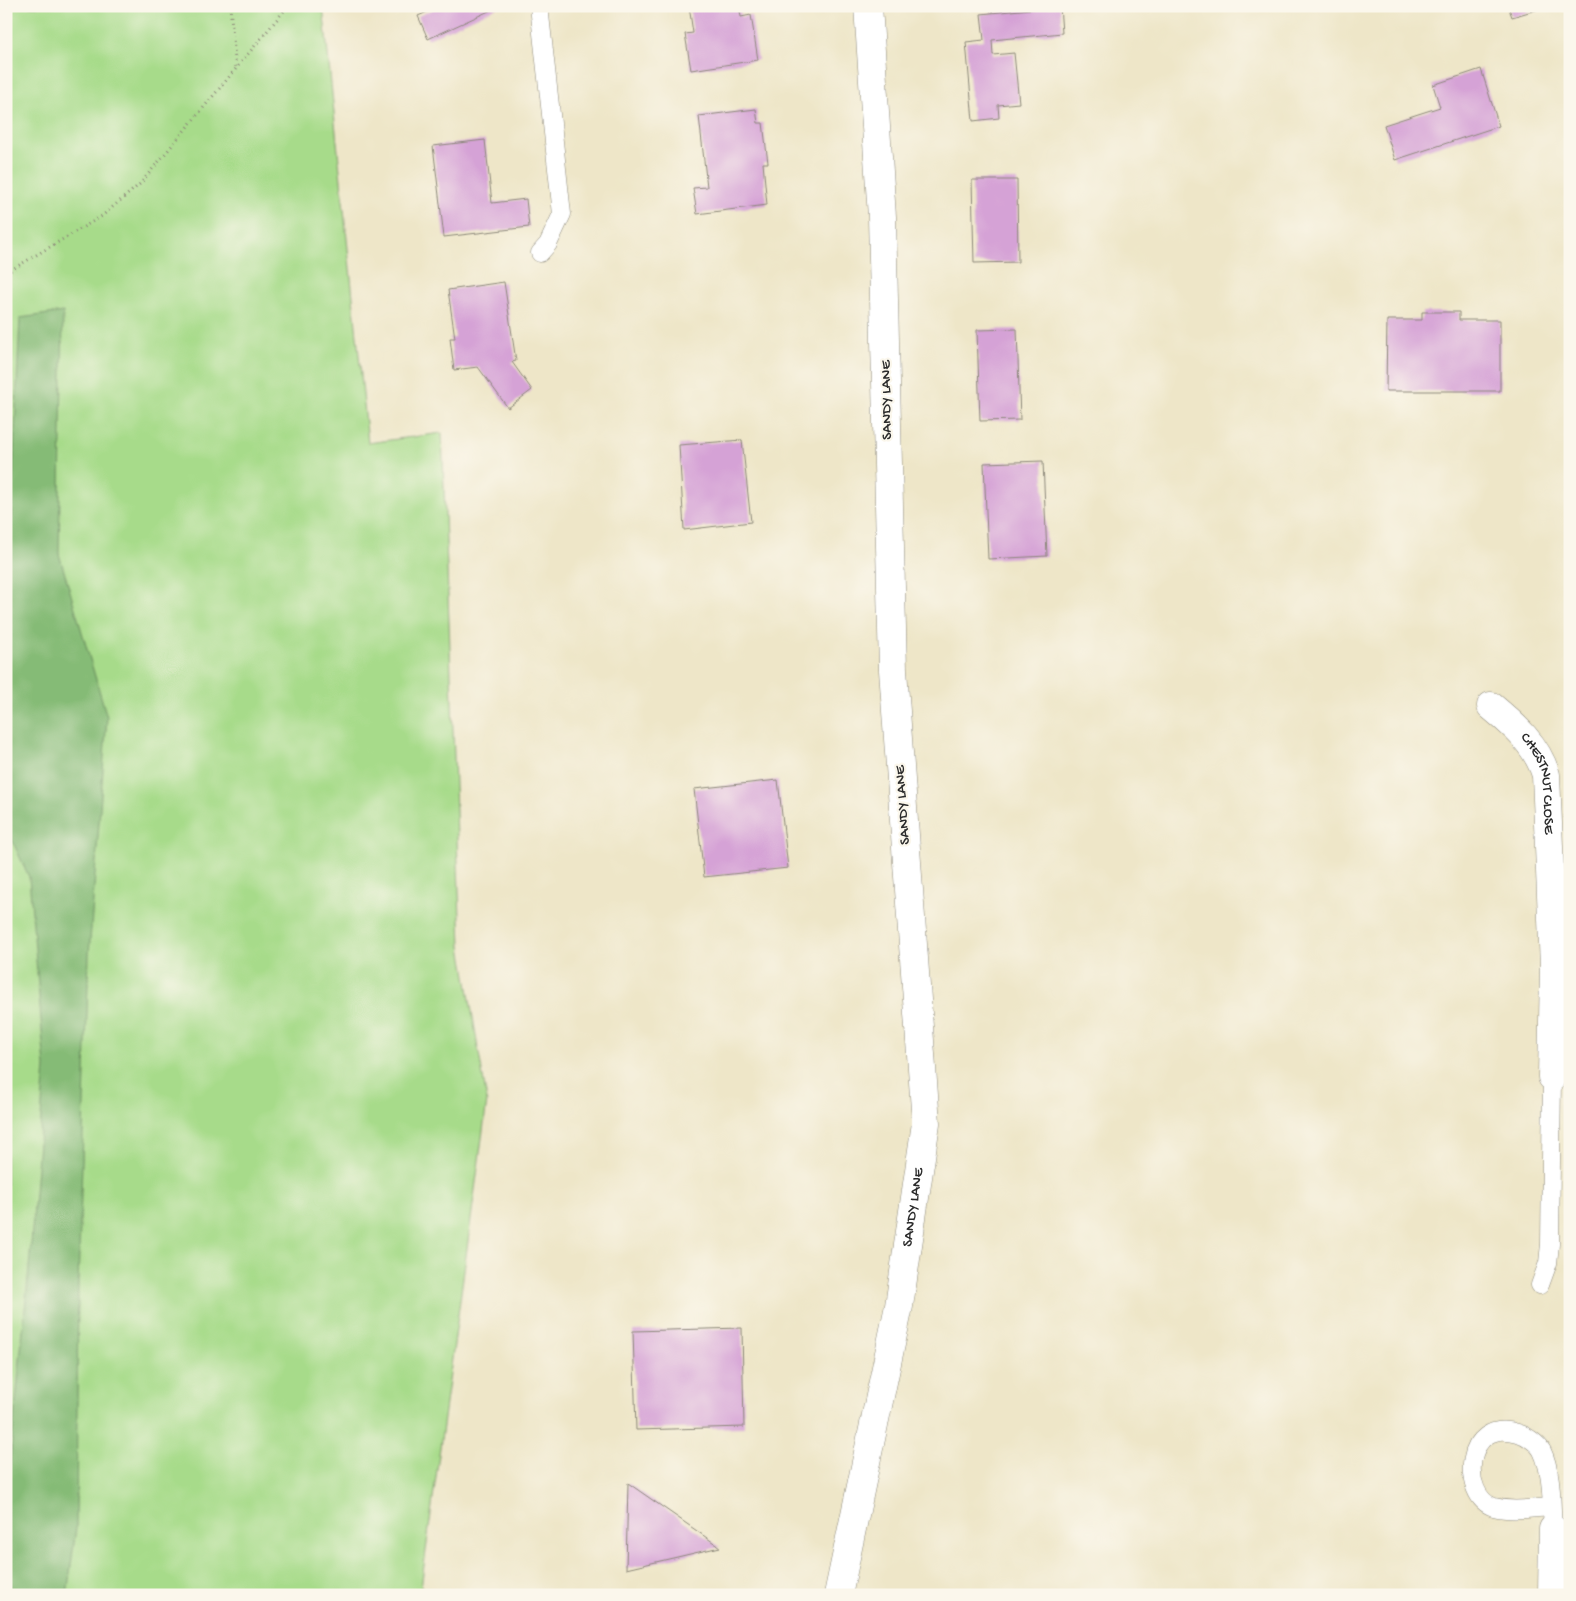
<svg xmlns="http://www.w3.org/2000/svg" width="1576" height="1601" viewBox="0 0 1576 1601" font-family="'Gochi Hand',sans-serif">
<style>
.green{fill:#a7db8a;stroke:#69835a}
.forest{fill:#85bb76;stroke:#587350}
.building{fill:#d5a2d6}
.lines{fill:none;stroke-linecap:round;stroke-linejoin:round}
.service-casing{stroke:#8c887a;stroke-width:19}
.minor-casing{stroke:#8c887a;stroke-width:29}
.path{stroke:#8c887a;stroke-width:3;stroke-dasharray:1 4;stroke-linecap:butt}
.service{stroke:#fff;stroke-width:18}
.minor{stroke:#fff;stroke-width:28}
.labels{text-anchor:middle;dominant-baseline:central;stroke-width:4.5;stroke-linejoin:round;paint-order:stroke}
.street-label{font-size:15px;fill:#2b2b2b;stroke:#fbf7ec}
</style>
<rect width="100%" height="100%" fill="#fbf7ec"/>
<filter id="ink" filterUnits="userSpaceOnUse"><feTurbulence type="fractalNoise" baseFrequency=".02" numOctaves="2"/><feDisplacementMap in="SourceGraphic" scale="10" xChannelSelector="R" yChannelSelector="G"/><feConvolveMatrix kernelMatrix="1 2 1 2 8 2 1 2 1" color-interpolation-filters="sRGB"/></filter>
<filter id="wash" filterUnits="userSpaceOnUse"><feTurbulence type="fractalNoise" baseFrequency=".0096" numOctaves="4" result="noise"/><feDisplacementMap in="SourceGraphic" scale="20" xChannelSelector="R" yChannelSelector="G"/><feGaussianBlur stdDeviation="1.12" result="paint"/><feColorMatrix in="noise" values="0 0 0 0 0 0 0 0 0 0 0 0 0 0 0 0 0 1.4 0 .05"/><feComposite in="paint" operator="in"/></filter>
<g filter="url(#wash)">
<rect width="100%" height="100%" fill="#eee6c8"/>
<path class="green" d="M6,6H323L368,443L442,433L461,946L487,1101L420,1595H6Z"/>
<path class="forest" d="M63,312L59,554L107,717L89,954L78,1283L76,1528L67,1595H11L6,1552V1501L29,1269L45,1067L29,877L6,827V549L10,540L20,318Z"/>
<g id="blocks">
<path class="building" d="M433,6H500L428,39L418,16L434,9Z
M689,6H739L741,17L751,15L758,60L691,70L685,34L693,33Z
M1060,6L1062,33L992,40L993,55L1014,53L1019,103L998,105L999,118L973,121L966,42L984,40L981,14Z
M1508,6H1545L1546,7L1512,17Z
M1481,69L1499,126L1395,160L1384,125L1440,107L1433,85Z
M756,109L758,123H763L768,163H763L767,205L697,214L693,188L707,187L699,116Z
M485,140L492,203L526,199L529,227L444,237L433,146Z
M972,180H1017L1018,262L974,263Z
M504,282L516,361L512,362L532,390L508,408L478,367L454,370L450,338H455L448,290Z
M1422,312H1459V320H1500V391H1386L1387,320H1422Z
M1017,329L1020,420L980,421L977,330Z
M742,440L751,522L684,530L679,445Z
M1043,461L1047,556L988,559L984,463Z
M778,780L788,868L704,877L694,789Z
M742,1328L744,1427L636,1430L633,1331Z
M628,1483L720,1547L626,1569Z"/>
</g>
</g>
<g filter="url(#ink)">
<use href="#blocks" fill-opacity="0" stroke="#8c887a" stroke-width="1"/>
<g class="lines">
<g class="service-casing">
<path id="service" d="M539,6L562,214L548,244L540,253
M1540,1285L1548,1263L1550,1244L1552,1077
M1551,1507C1533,1508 1513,1512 1494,1507C1460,1497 1463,1416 1518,1433C1525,1435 1538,1443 1542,1451C1553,1474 1551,1504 1553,1529"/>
</g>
<g class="minor-casing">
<g id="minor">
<path id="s1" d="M1491,706C1515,726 1537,745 1546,775L1554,967L1552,1077"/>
<path id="s2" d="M838,1595L899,1306L926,1123L893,670L882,217L868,6"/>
<path d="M1552,1595L1553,1529"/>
</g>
</g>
<path class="path" d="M230,6L236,70
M6,273L102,216L140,184L288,6"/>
<use href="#service" class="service"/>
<use href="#minor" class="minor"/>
</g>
</g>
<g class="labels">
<g class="street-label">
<text transform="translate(887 400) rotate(-91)">SANDY LANE</text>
<text stroke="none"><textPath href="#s1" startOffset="96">CHESTNUT CLOSE</textPath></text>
<text transform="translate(903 805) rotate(-94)">SANDY LANE</text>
<text stroke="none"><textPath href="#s2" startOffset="395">SANDY LANE</textPath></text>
</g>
</g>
<rect width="1576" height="1601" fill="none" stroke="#fbf7ec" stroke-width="25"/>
</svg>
